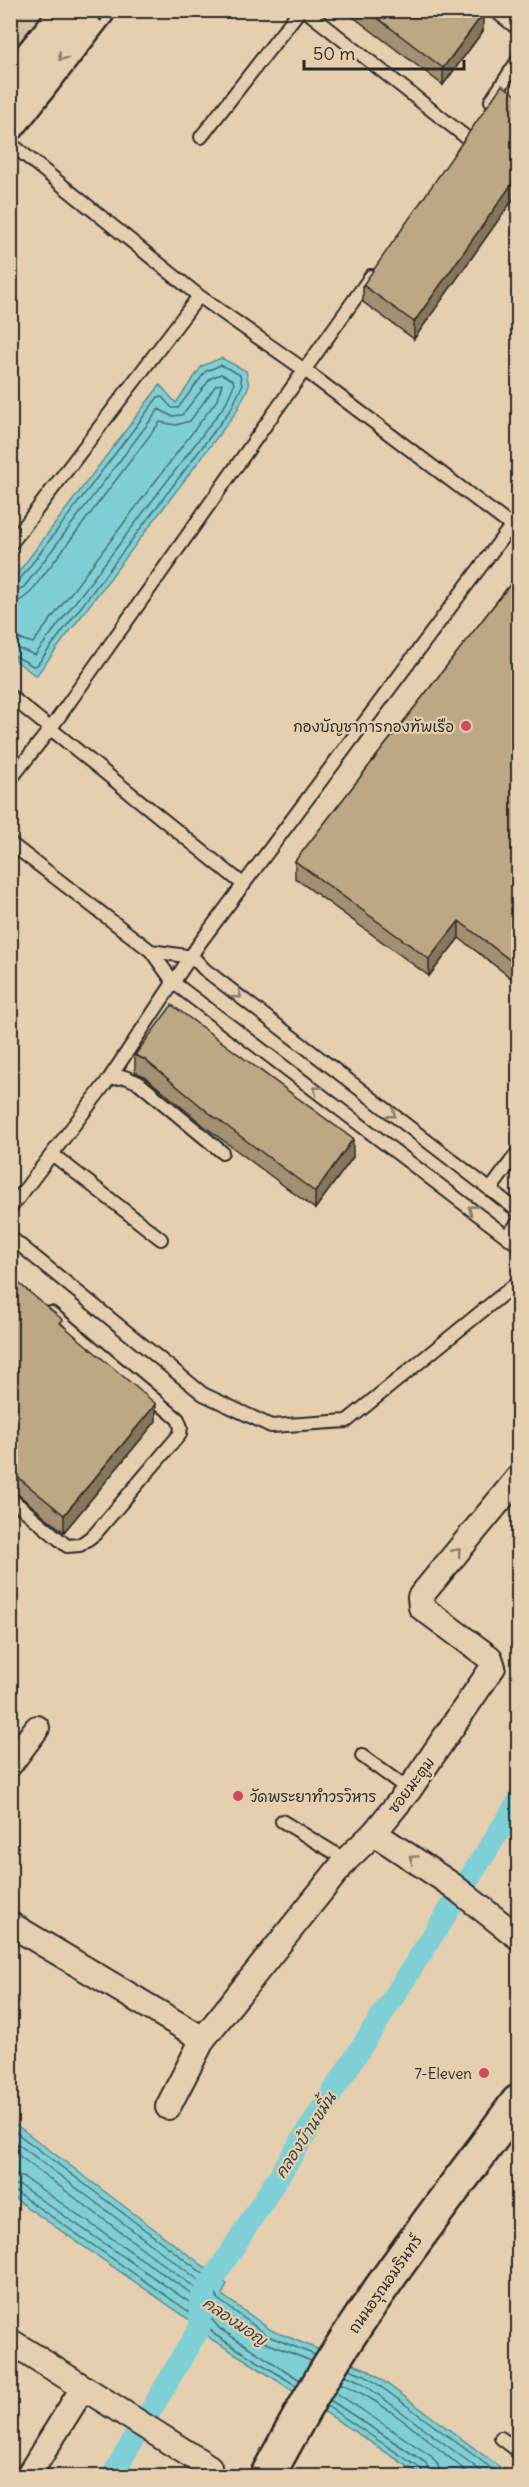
<svg xmlns="http://www.w3.org/2000/svg" width="529" height="2487" viewBox="0 0 529 2487" font-family="Delius,'Playpen Sans Thai',sans-serif">
<style>
.built{fill:#d6c0a0}
.water{fill:#7fd0d6;stroke:#5d8e92;stroke-width:1.5}
.lines{fill:none;stroke-linecap:round;stroke-linejoin:round}
.shore{stroke:#4d6d6f;stroke-width:1.5}
.canal{stroke:#7fd0d6;stroke-width:22}
.service-casing{stroke:#2b2b2b;stroke-width:16}
.minor-casing{stroke:#2b2b2b;stroke-width:28}
.secondary-casing{stroke:#2b2b2b;stroke-width:38}
.service{stroke:#e5cfaf;stroke-width:12}
.minor{stroke:#e5cfaf;stroke-width:24}
.secondary{stroke:#e5cfaf;stroke-width:33}
.path-bridge{stroke:#2b2b2b;stroke-width:4;stroke-dasharray:6 4.5;stroke-linecap:butt}
.wall{fill:#a39072;stroke:#2b2b2b;stroke-width:1.5}
.shaded-wall{fill:#85765c;stroke:#2b2b2b;stroke-width:1.5}
.building{fill:#bea884;stroke:#2b2b2b;stroke-width:1.5}
.oneway{stroke:#887d6d}
.poi-dot{fill:#d1495b;stroke:#e5cfaf;stroke-width:2}
.labels{text-anchor:middle;dominant-baseline:central;stroke-width:4.5;stroke-linejoin:round;paint-order:stroke}
.poi-label{font-size:15px;fill:#2b2b2b;stroke:#e5cfaf;text-anchor:end}
.street-label{font-size:15px;fill:#2b2b2b;stroke:#e5cfaf}
.water-label{font-size:16px;font-style:italic;fill:#384445;stroke:#e5cfaf}
</style>
<rect width="100%" height="100%" fill="#e5cfaf"/>
<filter id="ink" filterUnits="userSpaceOnUse"><feTurbulence type="fractalNoise" baseFrequency=".0167" numOctaves="2"/><feDisplacementMap in="SourceGraphic" scale="12" xChannelSelector="R" yChannelSelector="G"/><feConvolveMatrix kernelMatrix="1 2 1 2 8 2 1 2 1" color-interpolation-filters="sRGB"/></filter>
<g filter="url(#ink)">
<path class="built" d="M11,11H46L11,58Z"/>
<path class="water" d="M221,358L246,371L249,386L236,412L36,676L11,657V582L160,385L176,403L202,366Z
M11,2121L227,2284L222,2295L271,2330L368,2370L512,2476H422L249,2362L211,2339L200,2327L11,2196Z"/>
<g class="lines">
<path class="shore" d="M10,585L18,582L158,397H162L172,408H178L206,371L221,365L240,375L242,386L231,409L37,665L33,666L10,653
M10,593L24,587L159,409L171,416L182,415L211,378L221,374L233,380L234,385L225,405L35,655L10,645
M10,602L21,600L30,593L160,422L176,425L190,421L216,385L222,384L217,400L33,643L10,636
M10,2128L217,2284L216,2295L219,2300L268,2336L315,2355
M10,2138L208,2287L209,2299L214,2306L264,2342L311,2361
M10,2149L198,2290L199,2295L195,2296L25,2178L10,2174
M10,2184L21,2186L208,2315L220,2329L300,2380
M10,2191L16,2192L204,2322L215,2335L297,2386
M349,2369L365,2375L502,2476
M345,2375L361,2382L488,2476
M340,2383C387,2402 433,2445 472,2476
M335,2392L431,2456L438,2465L441,2476
M330,2400L426,2463L432,2476
M327,2406L421,2469L424,2476"/>
<path class="canal" d="M112,2476L200,2327L201,2298L518,1802"/>
<g class="service-casing">
<path id="service" d="M305,10L467,138
M494,10L518,29
M491,101L518,60
M201,137L300,10
M10,143L199,296L306,371L518,531
M10,545L199,296
M10,696L244,885
M10,780L51,728L371,276
M10,843L151,951L174,983L518,1245
M151,951L193,957L204,969L518,1211
M109,1079L199,944L511,526
M52,1154L161,1239
M490,1190L518,1152
M10,1209L109,1079L125,1077L139,1083L222,1152
M507,1236L518,1223
M10,1237L203,1394L271,1426L347,1421L518,1282
M10,1498L67,1546L80,1545L95,1534L180,1434L181,1427L178,1419L51,1313
M362,1756L409,1790
M282,1821L346,1860
M501,2438L518,2451"/>
</g>
<g class="minor-casing">
<path id="minor" d="M10,1764L37,1728
M374,1833L452,1885L518,1937
M10,1924L203,2039
M168,2107L203,2039L346,1860L374,1833L409,1790L493,1667L490,1658L421,1607L420,1597L518,1478
M10,2341L209,2467
M28,2476L83,2388"/>
</g>
<g class="secondary-casing">
<path id="secondary" d="M10,83L69,10
M10,123L98,10
M267,2476C284,2446 300,2415 318,2385C377,2286 450,2195 518,2102"/>
</g>
<use href="#service" class="service"/>
<use href="#minor" class="minor"/>
<use href="#secondary" class="secondary"/>
<path class="path-bridge" d="M89,10L103,21"/>
</g>
<path class="wall" d="M344,10H478L483,31L443,85Z
M519,97V191L414,339L363,302V285Z
M519,573V984L459,938L429,976L295,878V861Z
M135,1055L353,1157L315,1209L208,1129L144,1076L135,1072Z
M10,1276L63,1325L156,1421L64,1532L15,1492L10,1490Z"/>
<path class="shaded-wall" d="M483,14V31L443,85V68Z
M519,174V191L414,339V322Z
M459,921V938L429,976V959Z
M353,1139V1157L315,1209V1192Z
M156,1404V1421L64,1532V1515Z"/>
<path class="building" d="M367,10H478L483,14L443,68Z
M502,85L519,97V174L414,322L363,285Z
M519,573V967L459,921L429,959L295,861Z
M172,1005L353,1139L315,1192L208,1112L144,1059L135,1055Z
M10,1276L63,1320L60,1323L156,1404L64,1515L15,1475L10,1473Z"/>
<defs><path id="oneway-chevron" d="M-2-3.5L2.5 0L-2 3.5" fill="none" stroke-width="1.6" stroke-linecap="round" stroke-linejoin="round" transform="scale(1.5)"/></defs>
<g class="oneway">
<use href="#oneway-chevron" transform="translate(62 57) rotate(128)"/>
<use href="#oneway-chevron" transform="translate(238 995) rotate(38)"/>
<use href="#oneway-chevron" transform="translate(317 1090) rotate(-143)"/>
<use href="#oneway-chevron" transform="translate(392 1114) rotate(38)"/>
<use href="#oneway-chevron" transform="translate(472 1209) rotate(-143)"/>
<use href="#oneway-chevron" transform="translate(457 1552) rotate(-50)"/>
<use href="#oneway-chevron" transform="translate(413 1859) rotate(-146)"/>
</g>
</g>
<g class="poi-dot">
<circle cx="466" cy="726" r="6"/>
<circle cx="238" cy="1796" r="6"/>
<circle cx="484" cy="2073" r="6"/>
</g>
<g class="labels">
<g class="poi-label">
<text x="454" y="726">กองบัญชาการกองทัพเรือ</text>
<text x="250" y="1796" text-anchor="start">วัดพระยาทําวรวิหาร</text>
<text x="472" y="2073">7-Eleven</text>
</g>
<g class="street-label">
<text transform="translate(411 1785) rotate(-53)">ซอยมะตูม</text>
<text transform="translate(385 2284) rotate(-55)">ถนนอรุณอมรินทร์</text>
</g>
<g class="water-label">
<text transform="translate(305 2135) rotate(-57)">คลองบ้านขมิ้น</text>
<text transform="translate(235 2321) rotate(34)">คลองมอญ</text>
</g>
</g>
<rect width="529" height="2487" fill="none" stroke="#e5cfaf" stroke-width="36"/>
<rect x="18" y="18" width="493" height="2451" fill="none" stroke="#2b2b2b" stroke-width="2" filter="url(#ink)"/>
<path d="M304 60v9h160v-9" fill="none" stroke="#2b2b2b" stroke-width="3"/>
<text x="313" y="60" font-size="18" fill="#2b2b2b" stroke="#e5cfaf" stroke-width="4.5" paint-order="stroke">50 m</text>
</svg>
